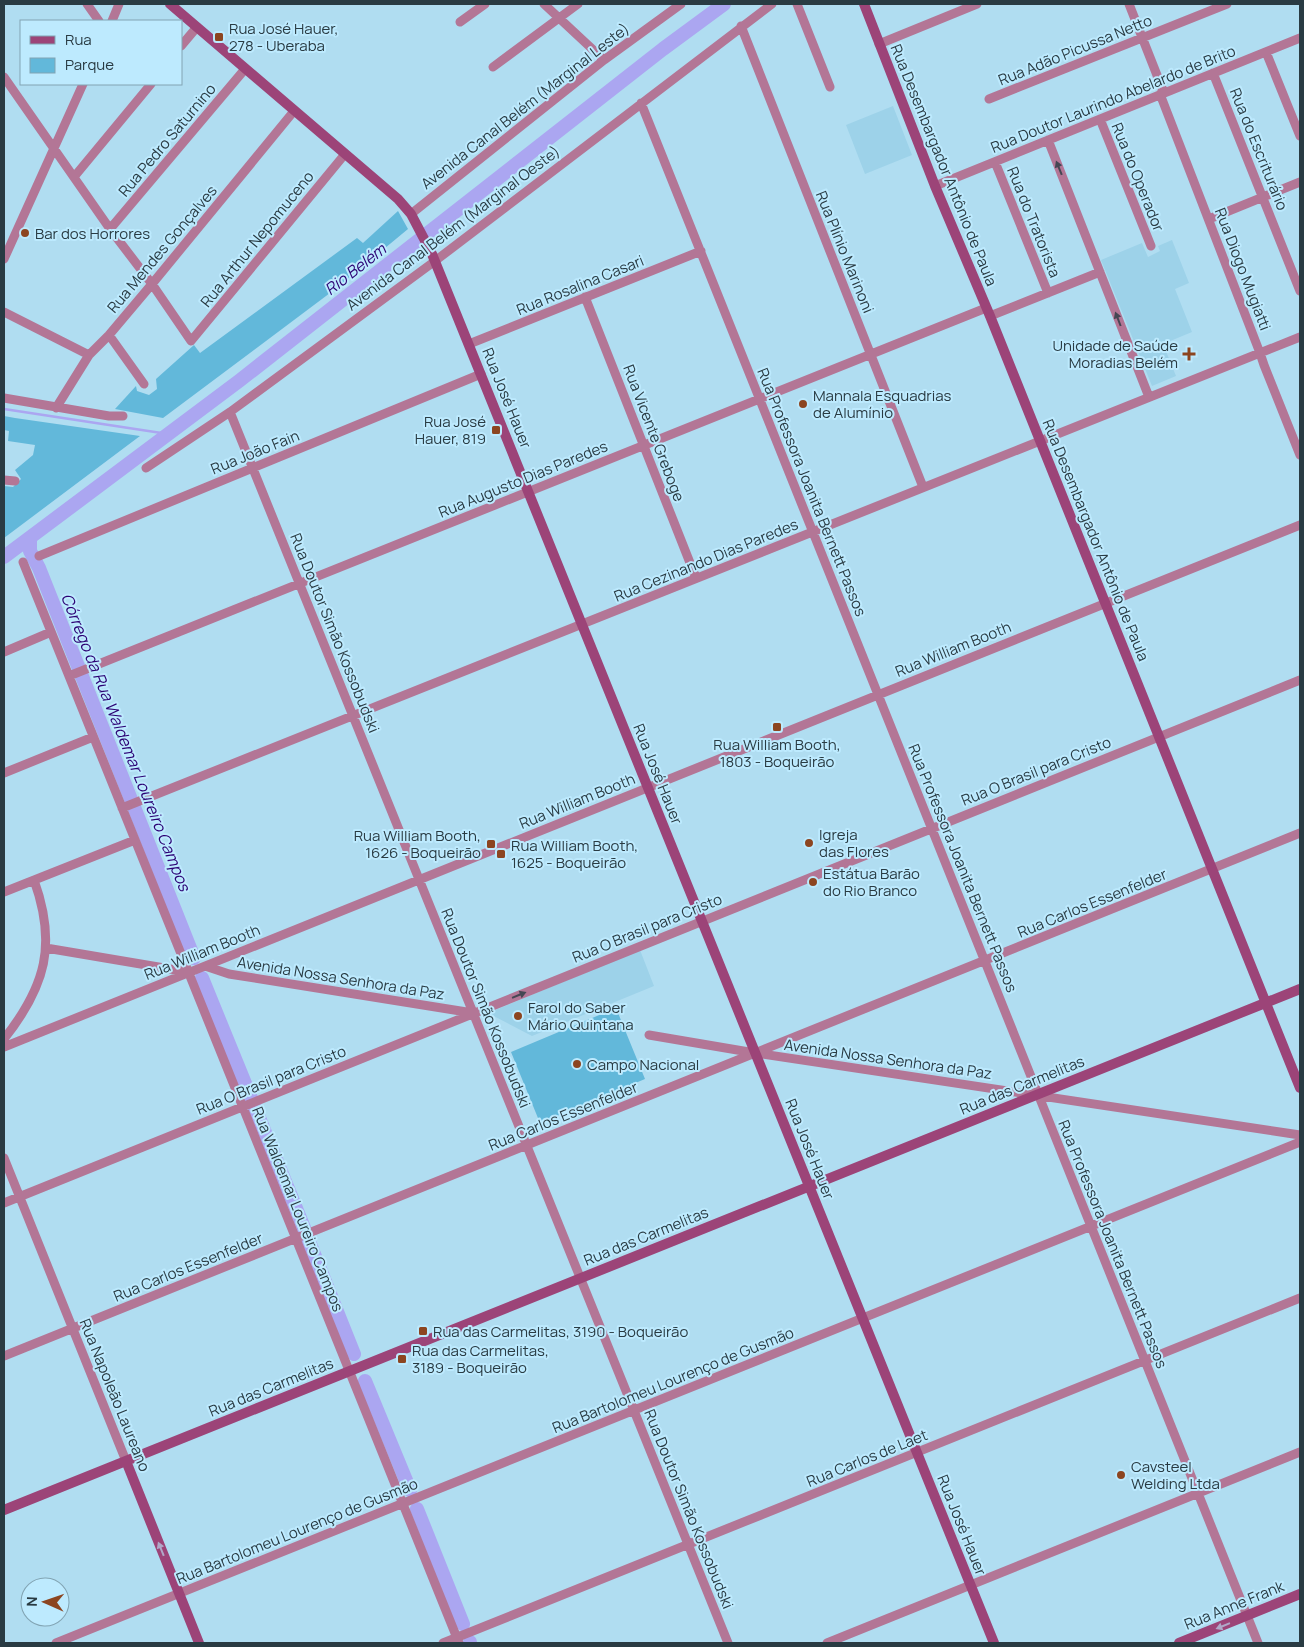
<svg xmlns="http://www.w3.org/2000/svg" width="1304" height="1647" viewBox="0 0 1304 1647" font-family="Manrope,sans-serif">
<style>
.built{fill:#9dd2e9}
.green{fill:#62b8da}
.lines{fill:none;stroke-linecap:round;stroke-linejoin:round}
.stream{stroke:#aba6f1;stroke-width:2.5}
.river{stroke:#aba6f1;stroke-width:14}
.street{stroke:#b37696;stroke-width:9}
.secondary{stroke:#9c4478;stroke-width:10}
.oneway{fill:#454754}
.oneway2{fill:#b0a8c8}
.poi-dot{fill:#8c4520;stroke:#bdeafe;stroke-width:2}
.labels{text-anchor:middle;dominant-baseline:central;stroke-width:4;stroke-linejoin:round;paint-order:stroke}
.poi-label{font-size:15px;fill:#293b43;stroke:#bdeafe;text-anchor:start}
.street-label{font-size:15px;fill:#293b43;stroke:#bdeafe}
.water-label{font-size:16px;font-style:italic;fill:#2b0073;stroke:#bdeafe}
</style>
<rect width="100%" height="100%" fill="#b0ddf1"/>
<path class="built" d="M893,106L912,155L865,174L846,125Z
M1172,240L1189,283L1175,289L1192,332L1163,344L1176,376L1152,386L1101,260L1142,243L1148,257L1160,251L1158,246Z
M640,950L654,986L532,1036L488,1013Z"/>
<path class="green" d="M398,211L408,229L338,287L163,418L115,409L136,386L137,391L149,395L157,389L156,379L194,345L200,353L357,238L363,243Z
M4,416L15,418L140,436L4,538V486L13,487L21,479L15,470L33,455L35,445L8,441L9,431L4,430Z
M616,1008L645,1079L540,1123L511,1052Z"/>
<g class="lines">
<path class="stream" d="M4,409L168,434"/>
<path class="river" d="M30,538V551L39,568L194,958
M4,557L239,381L663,49L724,4
M202,978L304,1228
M308,1239L354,1354
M365,1381L410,1490
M417,1509L463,1624
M470,1642V1643"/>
<path class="street" d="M87,4L99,21
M544,4L604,60
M797,4L830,87
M1129,4L1164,93
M112,21L119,4
M460,22L485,4
M741,26L923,487
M879,44L977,4
M181,46L197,27
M1266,52L1300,136
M493,67L578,4
M1213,73L1300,291
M4,77L110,229L152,284L191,341L345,154
M1160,94L1260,353L1264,365L1300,455
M989,99L1227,4
M641,103L1258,1643
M1100,119L1151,246
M1048,140L1149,397
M995,162L1048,293
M74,177L151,84
M935,186L1300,38
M411,214L604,60L681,4
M1209,219L1300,182
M110,229L245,69
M4,259L83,84
M585,297L696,578
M4,312L89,355
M990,316L1100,272
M109,335L144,384
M469,344L701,251
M4,398L109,416H123
M56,408L89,355L109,335L152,284L294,111
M230,412L728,1643
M146,468L230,412L435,261L772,4
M4,480L15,481
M39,556L481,374
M23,562L459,1643
M4,652L51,632
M69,676L986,308
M4,773L93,737
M122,808L1300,337
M4,892L135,840
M46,948L188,972
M205,966L229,974L473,1013
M649,1035L755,1053L1300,1135
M4,1039C46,986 57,944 34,880
M4,1047L1300,525
M4,1158L126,1461
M4,1203L1300,680
M4,1356L1300,833
M56,1643L1300,1142
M443,1643L1300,1298
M827,1643L1300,1452"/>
<path class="secondary" d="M170,4L398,199L411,214L432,254L994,1643
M864,4L935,186L990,316L1300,1088
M126,1461L199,1643
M4,1510L1300,989
M1179,1643L1300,1594"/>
</g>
<defs><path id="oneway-solid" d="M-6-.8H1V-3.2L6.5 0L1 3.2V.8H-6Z" transform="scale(1.25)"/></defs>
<g class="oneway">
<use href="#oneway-solid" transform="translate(1059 168) rotate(-112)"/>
<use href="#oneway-solid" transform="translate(1118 319) rotate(-111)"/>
<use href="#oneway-solid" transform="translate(519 995) rotate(-22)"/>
</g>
<g class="oneway2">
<use href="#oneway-solid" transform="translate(161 1549) rotate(-112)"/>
<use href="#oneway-solid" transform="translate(1223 1626) rotate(158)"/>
</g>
<g class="poi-dot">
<rect x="214" y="32" width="10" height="10" rx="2.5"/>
<circle cx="25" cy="233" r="5"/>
<path d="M1186.5 346.5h5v5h5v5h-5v5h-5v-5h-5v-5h5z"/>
<circle cx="803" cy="404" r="5"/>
<rect x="491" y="425" width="10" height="10" rx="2.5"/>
<rect x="772" y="722" width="10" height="10" rx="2.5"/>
<circle cx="809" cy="843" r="5"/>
<rect x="486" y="839" width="10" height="10" rx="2.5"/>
<rect x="496" y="849" width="10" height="10" rx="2.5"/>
<circle cx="813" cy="882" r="5"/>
<circle cx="518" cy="1016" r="5"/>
<circle cx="577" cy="1064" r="5"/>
<rect x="418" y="1326" width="10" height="10" rx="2.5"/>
<rect x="397" y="1354" width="10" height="10" rx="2.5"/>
<circle cx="1121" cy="1475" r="5"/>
</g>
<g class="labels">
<g class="poi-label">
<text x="229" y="28">Rua José Hauer,<tspan x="229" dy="17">278 - Uberaba</tspan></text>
<text x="35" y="233">Bar dos Horrores</text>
<text x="1178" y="345" text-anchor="end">Unidade de Saúde<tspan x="1178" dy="17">Moradias Belém</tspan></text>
<text x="813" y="395">Mannala Esquadrias<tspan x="813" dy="17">de Alumínio</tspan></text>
<text x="486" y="421" text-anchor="end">Rua José<tspan x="486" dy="17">Hauer, 819</tspan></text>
<text x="777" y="744" text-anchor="middle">Rua William Booth,<tspan x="777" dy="17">1803 - Boqueirão</tspan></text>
<text x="819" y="834">Igreja<tspan x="819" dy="17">das Flores</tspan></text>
<text x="481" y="835" text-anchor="end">Rua William Booth,<tspan x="481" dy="17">1626 - Boqueirão</tspan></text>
<text x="511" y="845">Rua William Booth,<tspan x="511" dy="17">1625 - Boqueirão</tspan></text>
<text x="823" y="873">Estátua Barão<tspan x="823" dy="17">do Rio Branco</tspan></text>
<text x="528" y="1007">Farol do Saber<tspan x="528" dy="17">Mário Quintana</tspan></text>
<text x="587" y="1064">Campo Nacional</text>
<text x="433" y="1331">Rua das Carmelitas, 3190 - Boqueirão</text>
<text x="412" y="1350">Rua das Carmelitas,<tspan x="412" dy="17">3189 - Boqueirão</tspan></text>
<text x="1131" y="1466">Cavsteel<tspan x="1131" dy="17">Welding Ltda</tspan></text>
</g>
<g class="street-label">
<text transform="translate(1075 50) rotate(-22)">Rua Adão Picussa Netto</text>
<text transform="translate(1113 99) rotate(-22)">Rua Doutor Laurindo Abelardo de Brito</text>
<text transform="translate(525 106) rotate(-38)">Avenida Canal Belém (Marginal Leste)</text>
<text transform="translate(167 140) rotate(-50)">Rua Pedro Saturnino</text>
<text transform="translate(1259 149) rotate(68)">Rua do Escriturário</text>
<text transform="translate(944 165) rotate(68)">Rua Desembargador Antônio de Paula</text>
<text transform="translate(1138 177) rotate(68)">Rua do Operador</text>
<text transform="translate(1034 222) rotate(68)">Rua do Tratorista</text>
<text transform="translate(453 228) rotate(-37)">Avenida Canal Belém (Marginal Oeste)</text>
<text transform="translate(257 239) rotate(-51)">Rua Arthur Nepomuceno</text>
<text transform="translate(162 249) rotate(-50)">Rua Mendes Gonçalves</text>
<text transform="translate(845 252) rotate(68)">Rua Plínio Marinoni</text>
<text transform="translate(1243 269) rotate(69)">Rua Diogo Mugiatti</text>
<text transform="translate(580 285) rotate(-22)">Rua Rosalina Casari</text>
<text transform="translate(507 398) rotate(68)">Rua José Hauer</text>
<text transform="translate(654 433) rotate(69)">Rua Vicente Greboge</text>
<text transform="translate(255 452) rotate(-22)">Rua João Fain</text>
<text transform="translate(523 479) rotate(-22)">Rua Augusto Dias Paredes</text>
<text transform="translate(812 492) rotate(68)">Rua Professora Joanita Bernett Passos</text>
<text transform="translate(1096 540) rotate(68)">Rua Desembargador Antônio de Paula</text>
<text transform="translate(706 560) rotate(-22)">Rua Cezinando Dias Paredes</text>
<text transform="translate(335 633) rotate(68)">Rua Doutor Simão Kossobudski</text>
<text transform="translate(953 649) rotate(-22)">Rua William Booth</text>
<text transform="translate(1036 771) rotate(-22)">Rua O Brasil para Cristo</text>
<text transform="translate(658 774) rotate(68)">Rua José Hauer</text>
<text transform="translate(577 801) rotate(-22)">Rua William Booth</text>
<text transform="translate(963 868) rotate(68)">Rua Professora Joanita Bernett Passos</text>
<text transform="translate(1092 903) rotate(-22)">Rua Carlos Essenfelder</text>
<text transform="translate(647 928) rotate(-22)">Rua O Brasil para Cristo</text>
<text transform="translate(202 952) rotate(-22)">Rua William Booth</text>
<text transform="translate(341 978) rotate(9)">Avenida Nossa Senhora da Paz</text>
<text transform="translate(486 1008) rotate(68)">Rua Doutor Simão Kossobudski</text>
<text transform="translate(888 1059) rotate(8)">Avenida Nossa Senhora da Paz</text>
<text transform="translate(271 1080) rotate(-22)">Rua O Brasil para Cristo</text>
<text transform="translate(1022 1085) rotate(-22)">Rua das Carmelitas</text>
<text transform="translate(563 1116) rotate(-22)">Rua Carlos Essenfelder</text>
<text transform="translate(810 1149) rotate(68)">Rua José Hauer</text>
<text transform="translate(298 1209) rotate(68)">Rua Waldemar Loureiro Campos</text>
<text transform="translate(646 1236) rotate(-22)">Rua das Carmelitas</text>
<text transform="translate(1113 1244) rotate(68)">Rua Professora Joanita Bernett Passos</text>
<text transform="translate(188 1267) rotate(-22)">Rua Carlos Essenfelder</text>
<text transform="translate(673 1380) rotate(-22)">Rua Bartolomeu Lourenço de Gusmão</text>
<text transform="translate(271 1387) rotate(-22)">Rua das Carmelitas</text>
<text transform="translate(115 1395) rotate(68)">Rua Napoleão Laureano</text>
<text transform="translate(867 1458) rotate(-22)">Rua Carlos de Laet</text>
<text transform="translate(689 1509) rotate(68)">Rua Doutor Simão Kossobudski</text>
<text transform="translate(962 1525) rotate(68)">Rua José Hauer</text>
<text transform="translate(297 1531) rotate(-22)">Rua Bartolomeu Lourenço de Gusmão</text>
<text transform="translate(1234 1605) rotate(-22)">Rua Anne Frank</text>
</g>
<g class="water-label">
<text transform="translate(355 269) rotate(-38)">Rio Belém</text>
<text transform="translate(126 742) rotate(68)">Córrego da Rua Waldemar Loureiro Campos</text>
</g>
</g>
<rect width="1304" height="1647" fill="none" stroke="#293b43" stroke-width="10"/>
<rect x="20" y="20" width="162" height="65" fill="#bdeafe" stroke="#82a4b3"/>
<rect x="30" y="36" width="25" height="8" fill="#9c4478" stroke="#82a4b3"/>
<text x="65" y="45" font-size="15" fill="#293b43">Rua</text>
<rect x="30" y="58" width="25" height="15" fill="#62b8da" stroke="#82a4b3"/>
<text x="65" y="70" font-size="15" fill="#293b43">Parque</text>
<g transform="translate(45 1602) rotate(272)"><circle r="24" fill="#bdeafe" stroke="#82a4b3"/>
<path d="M0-4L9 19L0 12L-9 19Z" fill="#8c4520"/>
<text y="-8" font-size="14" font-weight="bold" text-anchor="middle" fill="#293b43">N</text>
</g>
</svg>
